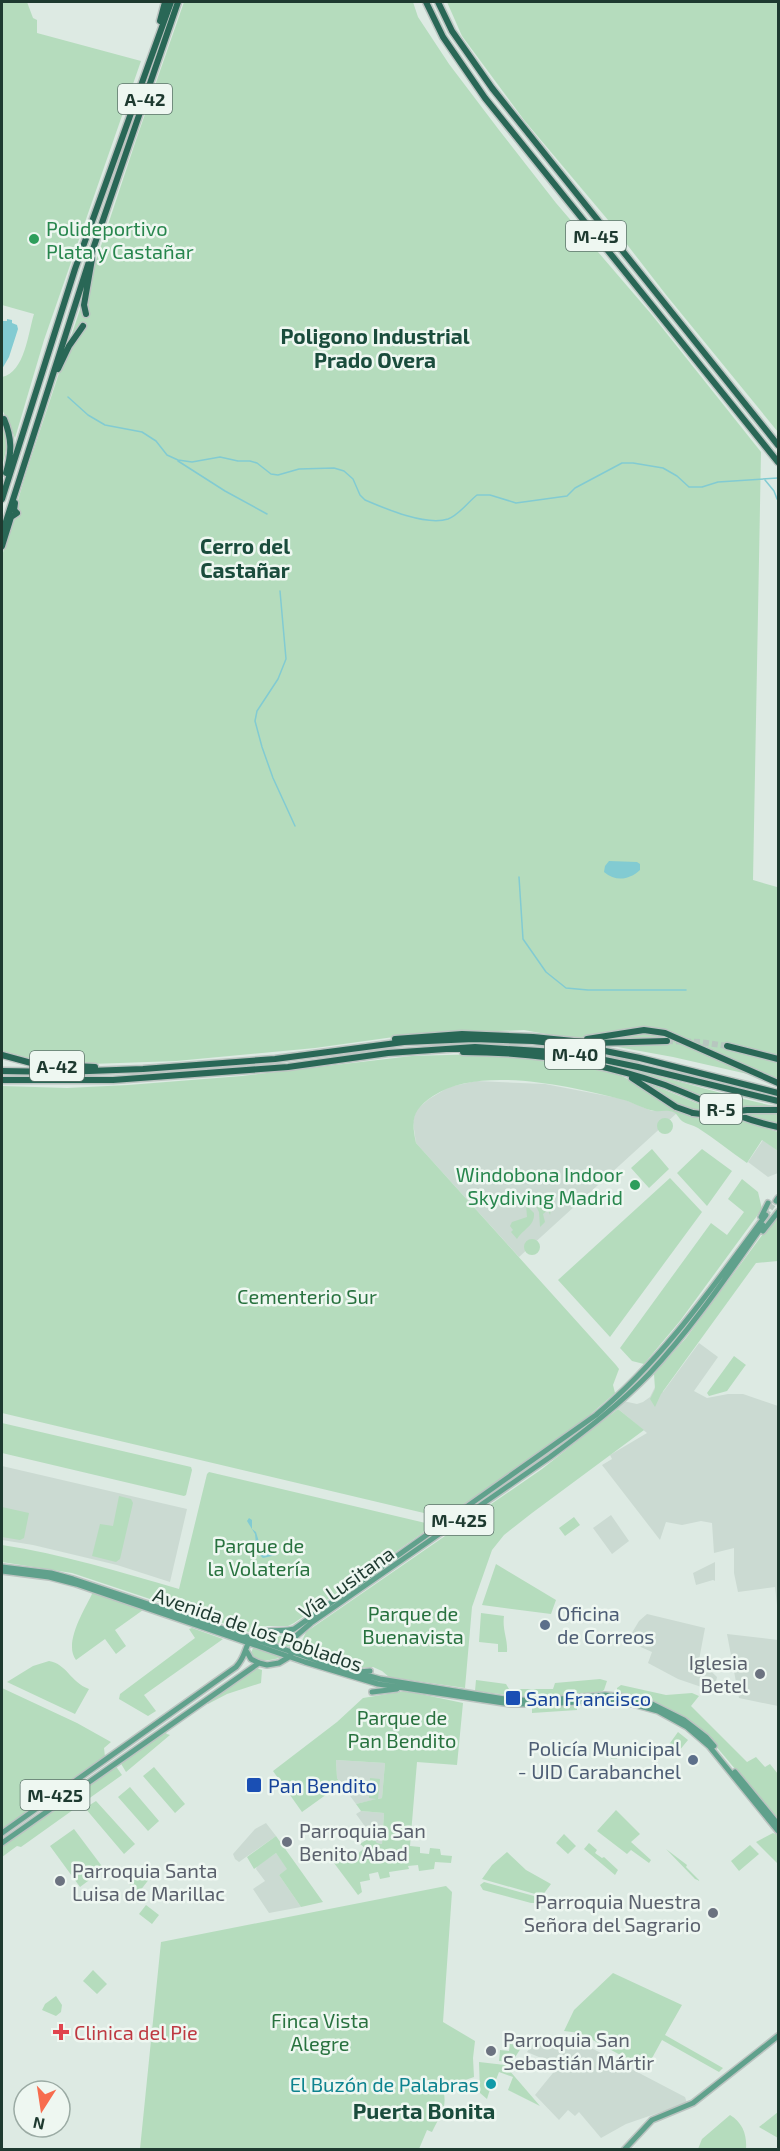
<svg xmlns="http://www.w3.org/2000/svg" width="780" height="2151" viewBox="0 0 780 2151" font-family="'Exo 2',sans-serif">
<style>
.built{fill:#cbdad2}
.green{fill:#b5dcbd}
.water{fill:#82cbd2}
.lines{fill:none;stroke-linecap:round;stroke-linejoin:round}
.stream{stroke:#82cbd2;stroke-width:1.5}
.major-tunnel{stroke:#b7c7bf;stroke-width:5;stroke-dasharray:5 2.5;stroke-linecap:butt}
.highway-tunnel{stroke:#b7c7bf;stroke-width:6;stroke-dasharray:6 3;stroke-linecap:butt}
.major-casing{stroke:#bcc4c1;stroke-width:8}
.highway-casing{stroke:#bcc4c1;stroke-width:9}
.major{stroke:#60a18c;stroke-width:5}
.highway{stroke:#296756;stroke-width:6}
.highway-bridge-casing{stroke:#bcc4c1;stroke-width:9;stroke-linecap:butt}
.highway-bridge{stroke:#296756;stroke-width:6}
.leisure-dot{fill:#2e9e5b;stroke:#eef7f1;stroke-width:2}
.service-dot{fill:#5c6f8a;stroke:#eef7f1;stroke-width:2}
.worship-dot{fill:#6b7280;stroke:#eef7f1;stroke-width:2}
.transit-dot{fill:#1a4fb4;stroke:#eef7f1;stroke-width:2}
.health-dot{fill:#e0444e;stroke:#eef7f1;stroke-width:2}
.culture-dot{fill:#0f9aa8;stroke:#eef7f1;stroke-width:2}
.labels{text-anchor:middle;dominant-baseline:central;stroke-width:5;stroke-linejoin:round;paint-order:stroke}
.shield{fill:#eef7f1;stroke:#5c736a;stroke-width:1.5}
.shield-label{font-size:18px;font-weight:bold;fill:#1e3a30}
.leisure-label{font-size:20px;fill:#27864d;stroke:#eef7f1;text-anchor:start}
.park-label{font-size:20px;fill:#28723f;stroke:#eef7f1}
.street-label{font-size:20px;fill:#1e3a30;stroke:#eef7f1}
.service-label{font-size:20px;fill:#4e5e75;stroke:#eef7f1;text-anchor:start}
.worship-label{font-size:20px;fill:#5b616d;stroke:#eef7f1;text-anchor:start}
.transit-label{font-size:20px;fill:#164399;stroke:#eef7f1;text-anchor:start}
.health-label{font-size:20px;fill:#be3a42;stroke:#eef7f1;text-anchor:start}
.culture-label{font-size:20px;fill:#0d838f;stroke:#eef7f1;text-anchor:end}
.neighbourhood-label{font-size:21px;font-weight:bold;fill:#1a4c3c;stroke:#eef7f1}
.quarter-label{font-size:22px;font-weight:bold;fill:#1a4c3c;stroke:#eef7f1}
</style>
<rect width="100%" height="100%" fill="#ddeae3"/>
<path class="built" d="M476,1081L545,1084L623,1099L652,1111L668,1110L677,1113L519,1257L416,1143L413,1122L416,1110L429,1099L449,1087Z
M763,1140L778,1151V1173L768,1177L748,1162Z
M699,1343L718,1357L694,1391L707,1398L728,1394H743L778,1406V1614L775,1587L738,1592L734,1573V1548L714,1553L712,1523L701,1521L682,1525L666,1522L660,1540L602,1465L612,1459L610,1455L647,1433L617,1408L623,1401L637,1404L643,1402L650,1397L656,1385L663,1392Z
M2,1466L187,1509L170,1582L117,1565L33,1545L2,1540Z
M611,1515L629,1541L612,1554L593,1528Z
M715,1562V1581L713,1580L696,1585L693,1573Z
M647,1614L705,1628L699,1660L717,1677L715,1686L716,1692L678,1679L648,1663L652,1652L627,1641L639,1621Z
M727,1634L778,1640V1706L739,1698Z
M336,1760L385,1763L382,1798L356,1804L337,1778Z
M361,1811L384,1813L382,1844L377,1843L356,1814Z
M266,1823L276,1836L239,1862L235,1859L233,1854L255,1829Z
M276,1853L288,1869L279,1875L301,1907L269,1913L253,1889L265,1881L256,1869L257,1866Z
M576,2040L685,2097L687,2103L626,2124L601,2138L579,2112L575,2116L568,2110L559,2120L535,2095L557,2068L553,2063L527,2052L535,2041Z"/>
<path class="green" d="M2,2H27L33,18L37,20V33L141,61L44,340L15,438L2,409V377C25,372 28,333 34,314L2,305Z
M184,2H413L418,17L449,64L499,130L556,203L652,315L761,452L753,880L777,887L778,882V1081L673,1057L524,1030L408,1035L315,1048L176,1061L91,1064L36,1060L2,1052V556L25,476L136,140Z
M447,2H778V432L667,296L608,220L524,120L462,36Z
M2,423L8,442L2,467Z
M482,1054L545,1057L620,1075L678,1106L641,1080L735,1119L778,1132V1151L762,1140L747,1163C731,1152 715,1139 698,1128C693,1125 686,1124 682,1121C678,1118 678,1114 673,1112C666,1109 661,1112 655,1111C645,1110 631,1101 620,1099C569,1086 479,1065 433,1096C412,1110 411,1120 416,1143L616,1365L619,1369L613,1385L615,1393L577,1426L445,1518L2,1413V1086L67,1088L128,1085L242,1076L412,1056Z
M612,1065C668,1077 722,1095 778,1107L760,1111L778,1113V1124C721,1113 668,1082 612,1065Z
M657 1126a8 8 0 1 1 16 0a8 8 0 1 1-16 0Z
M652,1149L669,1169L649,1188L631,1168Z
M702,1149L732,1171L707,1206L677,1173Z
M670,1178L702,1212L610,1337L558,1280Z
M742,1179L758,1192L762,1209L680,1321L644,1364L632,1361L620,1348L711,1223L727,1235L744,1212L728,1199Z
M544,1203L552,1204L550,1215L548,1210L543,1214L545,1222L540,1227L539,1212L536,1206Z
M526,1205L534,1213C535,1226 523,1229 517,1239L511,1232L513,1230L510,1226L512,1222L527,1217Z
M774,1219L778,1220V1261L756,1263L661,1394L655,1407L650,1399L655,1389L654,1374L686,1338Z
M524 1247a8 8 0 1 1 16 0a8 8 0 1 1-16 0Z
M734,1356L746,1365L745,1366L727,1391L709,1396L707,1393Z
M618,1409L644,1430L532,1513L504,1535L492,1550L472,1607L465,1688L389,1677L382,1671L373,1667L358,1668L303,1650L302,1641L306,1632L542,1469Z
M2,1423L191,1467L192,1470L186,1495L184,1496L2,1453Z
M209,1472L434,1525L294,1623L288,1626H267L249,1632L72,1573L2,1562V1545C62,1554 120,1572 179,1589L207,1474Z
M119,1496L131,1499L133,1503L120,1559L116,1562L92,1556L100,1524L113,1526Z
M2,1507L29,1513L24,1538L20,1540L2,1537Z
M574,1517L580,1525L565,1536L559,1528Z
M496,1564L556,1600L551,1614L482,1605Z
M93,1592L143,1610L115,1630L126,1646L116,1654L105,1639L76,1660C63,1643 85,1609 93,1592Z
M481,1613L504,1616C502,1630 508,1639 507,1652H498V1644L479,1642Z
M192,1628L223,1639L144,1695L156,1711L148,1716L119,1699L120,1694L195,1638L189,1629Z
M275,1635L291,1638L292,1641L291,1647L260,1638Z
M253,1648H255L283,1657C271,1660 258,1664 251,1653Z
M49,1661C67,1664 70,1682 89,1689L75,1714L7,1682L33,1666Z
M256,1668L262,1670L261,1683L227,1694L208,1704L206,1700Z
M600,1679L607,1681L604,1690L601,1692L532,1698L475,1691L476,1680L506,1684L509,1689H553L555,1683Z
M621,1685L666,1695L692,1693L699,1696L691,1706L747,1762L756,1757L765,1767L770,1764L778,1774V1820L704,1732C678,1712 649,1700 617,1692V1688Z
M2,1688L77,1723L111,1742L104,1748L105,1757L2,1829Z
M406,1691L463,1703L457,1765L417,1762L410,1846L420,1847V1853L429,1854L430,1848L440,1849L441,1855L452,1856L451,1863L435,1862L434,1869L419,1871L418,1865L408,1866L409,1869L389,1872L390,1877L380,1879L378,1872L369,1874L370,1880L360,1882L362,1892L358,1895L334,1863L353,1849L357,1854L365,1848L360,1844L372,1836L377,1843L382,1844L384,1813L361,1811L356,1804L376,1799L369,1798L370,1778L380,1779L378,1799L382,1798L385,1763L336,1760L337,1778L341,1784L302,1812L273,1771L337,1722L363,1698Z
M577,1706V1710L532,1713V1708Z
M164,1731L167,1734L170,1735L126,1772L120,1762Z
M678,1732L688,1740L674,1757L665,1750Z
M607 1752a7 7 0 1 1 14 0a7 7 0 1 1-14 0Z
M115,1765L122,1775L21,1847L17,1846L2,1857V1845Z
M154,1767L185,1804L175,1813L143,1776Z
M130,1787L159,1821L148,1831L118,1797Z
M96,1801L135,1844L124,1854L85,1808Z
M616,1810L640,1834L631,1842L651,1860L649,1863L631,1850L627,1854L597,1831Z
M74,1829L104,1869L80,1887L50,1846Z
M773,1833L778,1835V1864L756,1842Z
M564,1834L576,1846L568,1854L556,1843Z
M276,1836L323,1902L301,1907L279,1875L287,1869L276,1853L254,1869L247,1857Z
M589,1843L597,1850L595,1853L602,1858L604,1857L618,1870L615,1875L584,1849Z
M750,1845L759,1854L739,1871L731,1861Z
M666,1849L687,1865L686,1867L700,1881L695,1879Z
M507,1852L526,1870L551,1884L542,1896L482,1879L492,1865Z
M139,1870L150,1878L136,1896L127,1880L129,1876L133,1878Z
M484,1882L534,1896L535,1898L534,1903H531L483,1890L480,1885Z
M446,1886L452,1892L443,2022L475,2041L473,2058L474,2077L451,2085L442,2083C448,2108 443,2110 432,2132L427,2130L419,2149H140L161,1942Z
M146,1905L159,1915L152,1924L139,1914Z
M93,1970L107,1984L97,1994L83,1981Z
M613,1973L682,2005L665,2035L723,2068L719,2072L662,2040L646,2069L580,2033L564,2031L574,2010Z
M56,1996L62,2005L61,2012L56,2016L42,2010L45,2004Z
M510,2044L520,2045L521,2048L512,2062L499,2061L500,2050L509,2051Z
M479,2062L505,2065L510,2068L509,2070L540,2106L508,2090L513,2077L499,2072L494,2085L491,2086L487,2099L480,2093Z
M778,2112V2138L759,2127Z
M730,2115C743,2123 747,2135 746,2149H698L702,2139Z"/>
<path class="water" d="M7,319L12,320V323L17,325L18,329L9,357L2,369V321H7Z
M609,861L637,862L640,864V870C629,880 616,882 604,872L605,866Z
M249,1518L252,1520V1529L256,1532L259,1542L269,1544L277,1550L276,1555L263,1558L257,1553L255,1534L247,1521Z"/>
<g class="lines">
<path class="stream" d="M68,397L88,415L105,425L142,432L156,441L167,455L178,460L192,462L220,457L238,461H250L257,463L271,474L278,475L299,469L334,468L344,471L353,479L360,495L365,500C386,509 426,526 448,519C459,515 468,502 477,495H490L516,503L567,496L575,488L622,463H633L663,468L677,476L689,487H702L718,482L778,478
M178,461L225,491L267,514
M765,480L774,491L777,499
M280,591L286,659L278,679L257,711L255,721L262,747L273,778L295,826
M519,877L523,939L546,972L566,988L588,990H686"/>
<path class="major-tunnel" d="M766,1215L776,1201"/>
<path class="highway-tunnel" d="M667,1041L700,1042L727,1046"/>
<g class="major-casing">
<path id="major" d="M776,1201L778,1198
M761,1217L768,1203
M763,1231L778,1212
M2,1567L51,1573L73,1579L331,1665L380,1679L512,1700H548L605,1695L625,1697L648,1702L684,1720L706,1737L714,1746
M2,1571L49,1577L76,1584L305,1662L378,1684L511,1704H548L604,1700L625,1702L658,1711L687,1727L709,1746L778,1831
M247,1652L251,1659L259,1663L267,1665L279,1663L289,1657L293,1651L296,1636L311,1623L550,1457C585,1431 619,1405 649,1374C692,1328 727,1276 763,1225
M359,1672L370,1671
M372,1692L397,1689
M735,1772L778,1824
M2,1833L236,1667C245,1657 244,1651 249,1642C258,1626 281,1633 294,1629L596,1415C664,1358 714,1285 766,1215
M2,1843L259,1663
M624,2150L652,2120L693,2103L778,2036"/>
</g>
<g class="highway-casing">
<path id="highway" d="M426,2L443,37L485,98L778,462
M438,2L452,31L492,88L778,445
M160,21L165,2
M86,314L84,305L92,259
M58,369L69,346L83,326
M4,419C12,438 12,453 6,473
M2,499L75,269L171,2
M2,534L93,249L178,2
M2,546L11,517L17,513L14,510L15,503
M395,1039L462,1034L533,1037L594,1043L667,1041
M587,1039L644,1030L665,1033L778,1083
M727,1046L778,1059
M463,1052C532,1052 597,1061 662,1084C701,1098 737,1119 778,1127
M2,1055L35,1064L95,1067
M2,1071L62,1072L143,1069L275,1059L404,1042L474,1039L533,1041L580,1046L640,1058L778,1093
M632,1078L676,1107L693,1113
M2,1080H113L288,1067L388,1053L475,1047L571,1053L638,1067L778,1101
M747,1110H778"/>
</g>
<use href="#major" class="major"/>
<use href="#highway" class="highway"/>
<g class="highway-bridge-casing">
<path id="highway-bridge" d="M693,1113L710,1115L747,1110"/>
</g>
<use href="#highway-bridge" class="highway-bridge"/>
</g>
<g class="leisure-dot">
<circle cx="34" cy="239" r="6"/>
<circle cx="635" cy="1185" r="6"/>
</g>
<g class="service-dot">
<circle cx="545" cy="1625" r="6"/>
<circle cx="693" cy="1760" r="6"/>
</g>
<g class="worship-dot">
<circle cx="760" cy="1674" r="6"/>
<circle cx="287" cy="1842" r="6"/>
<circle cx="60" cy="1881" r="6"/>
<circle cx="713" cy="1913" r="6"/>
<circle cx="491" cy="2051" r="6"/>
</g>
<g class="transit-dot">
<rect x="505" y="1690" width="16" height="16" rx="3"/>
<rect x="246" y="1777" width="16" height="16" rx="3"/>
</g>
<path class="health-dot" d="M58 2023h6v6h6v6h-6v6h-6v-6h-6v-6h6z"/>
<circle class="culture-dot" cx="491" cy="2084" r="6"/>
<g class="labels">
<g class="shield">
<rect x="118" y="84" width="54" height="30" rx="4.5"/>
<rect x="566" y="221" width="60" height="30" rx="4.5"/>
<rect x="545" y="1039" width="60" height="30" rx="4.5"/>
<rect x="30" y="1051" width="54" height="30" rx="4.5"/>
<rect x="700" y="1094" width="42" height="30" rx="4.5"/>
<rect x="424.5" y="1505" width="69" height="30" rx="4.5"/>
<rect x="20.5" y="1780" width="69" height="30" rx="4.5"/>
</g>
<g class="shield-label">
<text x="145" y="99">A-42</text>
<text x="596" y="236">M-45</text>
<text x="575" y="1054">M-40</text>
<text x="57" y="1066">A-42</text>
<text x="721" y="1109">R-5</text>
<text x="459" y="1520">M-425</text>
<text x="55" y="1795">M-425</text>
</g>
<g class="leisure-label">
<text x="46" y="228">Polideportivo<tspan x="46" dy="23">Plata y Castañar</tspan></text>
<text x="623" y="1174" text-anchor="end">Windobona Indoor<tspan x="623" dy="23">Skydiving Madrid</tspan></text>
</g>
<g class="park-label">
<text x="307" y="1296">Cementerio Sur</text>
<text x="259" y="1545">Parque de<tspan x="259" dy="23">la Volatería</tspan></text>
<text x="413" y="1613">Parque de<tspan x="413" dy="23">Buenavista</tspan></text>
<text x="402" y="1717">Parque de<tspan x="402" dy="23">Pan Bendito</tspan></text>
<text x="320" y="2020">Finca Vista<tspan x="320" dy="23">Alegre</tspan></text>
</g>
<g class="street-label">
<text transform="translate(346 1582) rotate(-35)">Vía Lusitana</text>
<text transform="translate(258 1629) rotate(19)">Avenida de los Poblados</text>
</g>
<g class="service-label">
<text x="557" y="1613">Oficina<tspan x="557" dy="23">de Correos</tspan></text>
<text x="681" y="1748" text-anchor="end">Policía Municipal<tspan x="681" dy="23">- UID Carabanchel</tspan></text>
</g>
<g class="worship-label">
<text x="748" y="1662" text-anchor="end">Iglesia<tspan x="748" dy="23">Betel</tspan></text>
<text x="299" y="1830">Parroquia San<tspan x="299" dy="23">Benito Abad</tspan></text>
<text x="72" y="1870">Parroquia Santa<tspan x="72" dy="23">Luisa de Marillac</tspan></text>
<text x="701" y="1901" text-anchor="end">Parroquia Nuestra<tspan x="701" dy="23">Señora del Sagrario</tspan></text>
<text x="503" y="2039">Parroquia San<tspan x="503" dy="23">Sebastián Mártir</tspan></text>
</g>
<g class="transit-label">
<text x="526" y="1698">San Francisco</text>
<text x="268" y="1785">Pan Bendito</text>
</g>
<g class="health-label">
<text x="74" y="2032">Clinica del Pie</text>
</g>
<g class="culture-label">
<text x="479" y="2084">El Buzón de Palabras</text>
</g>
<g class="neighbourhood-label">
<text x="375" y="335">Poligono Industrial<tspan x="375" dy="24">Prado Overa</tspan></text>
<text x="245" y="545">Cerro del<tspan x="245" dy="24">Castañar</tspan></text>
</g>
<g class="quarter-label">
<text x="424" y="2110">Puerta Bonita</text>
</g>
</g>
<rect width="780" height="2151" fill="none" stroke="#1e3a30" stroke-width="6"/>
<g transform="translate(42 2109) rotate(192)"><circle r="28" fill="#eef7f1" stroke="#9baba4" stroke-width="1.5"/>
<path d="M0-4.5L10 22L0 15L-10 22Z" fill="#f76c4e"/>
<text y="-9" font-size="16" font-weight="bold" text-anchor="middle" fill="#1e3a30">N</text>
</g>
</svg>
